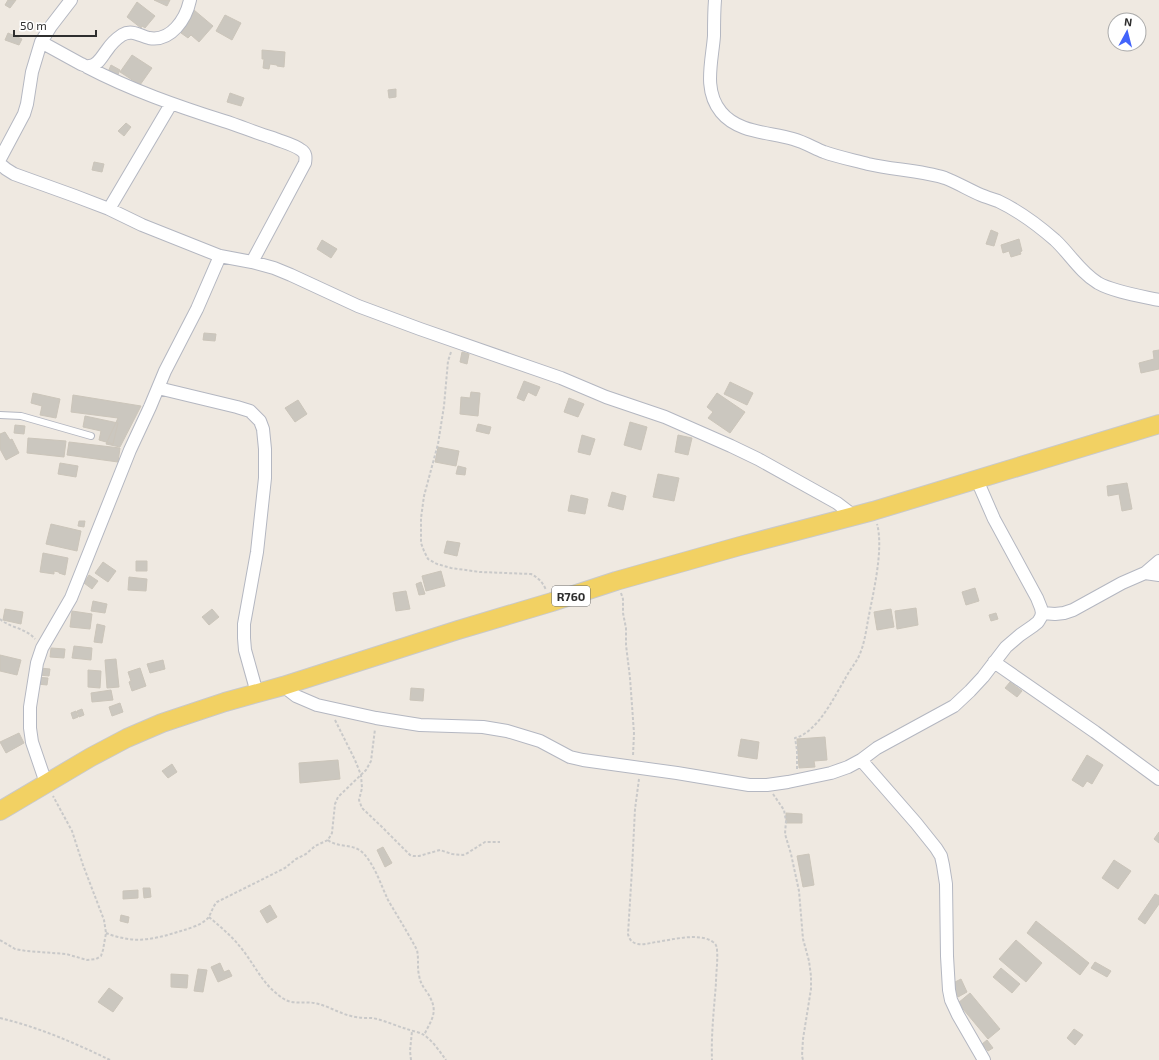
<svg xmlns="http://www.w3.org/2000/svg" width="1159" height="1060" viewBox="0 0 1159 1060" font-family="'Exo 2',sans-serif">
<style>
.building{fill:#cbc7bf;stroke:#cbc5ba}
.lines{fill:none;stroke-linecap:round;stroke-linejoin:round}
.service-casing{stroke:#b4b7c1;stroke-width:8}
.minor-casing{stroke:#b4b7c1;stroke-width:14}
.primary-casing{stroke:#c9c9c9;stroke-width:20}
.path{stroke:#c9c9c9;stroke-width:2;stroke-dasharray:3 2;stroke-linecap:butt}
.service{stroke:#fff;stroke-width:6}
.minor{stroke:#fff;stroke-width:12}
.primary{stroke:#f2d163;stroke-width:18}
.labels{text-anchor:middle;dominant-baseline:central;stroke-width:4;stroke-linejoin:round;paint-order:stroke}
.shield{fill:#fff;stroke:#6d6d6d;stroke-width:1}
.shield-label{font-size:12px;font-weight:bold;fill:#2e2e2e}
</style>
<rect width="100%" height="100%" fill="#efe9e1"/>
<path class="building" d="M8,0H16L10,8L5,5Z
M154,0H170L167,6Z
M137,2L155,16L145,28L142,26L141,28L127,17Z
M194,10L213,26L199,42L191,35L188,38L181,33L183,30L181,28L191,16L190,15Z
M225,15L241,23L232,40L216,31Z
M8,33L22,39L19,45L5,40Z
M262,50L285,52L284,67L277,66V65L270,64L269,69L263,68L264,59H262Z
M132,55L152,68L140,85L120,72Z
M111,65L120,70L117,77L108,72Z
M396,89V97L389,98L388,90Z
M230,93L244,98L241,106L227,102Z
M126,123L131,127L124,136L118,131Z
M94,162L104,164L102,172L92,170Z
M991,230L998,233L994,246L986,244Z
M1019,239L1022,251L1020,252L1021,254L1011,257L1009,251L1003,253L1001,245Z
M322,240L337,249L331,258L317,249Z
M204,333L216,334L215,341L203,340Z
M1159,350V369L1141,373L1139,363L1154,359L1153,351Z
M462,352L469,354L467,364L460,362Z
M524,381L540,387L536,396L528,392L524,401L517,398Z
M730,382L753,393L747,405L724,394Z
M471,392L480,393L478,416L460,414L461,397L470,398Z
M33,393L60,399L56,418L40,415L42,406L31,403Z
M717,393L745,412L730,433L708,418L713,412L707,407Z
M73,395L141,406L120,447L106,444L118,418L71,412Z
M569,398L584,404L578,417L564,412Z
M298,400L307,414L295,422L285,408Z
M85,416L118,423L113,444L99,440L101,431L83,427Z
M630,422L647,427L641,450L624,445Z
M478,424L491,427L489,434L476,431Z
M15,425L25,426L24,434L14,433Z
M5,432L10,440L12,439L19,453L6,460L0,449V434Z
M582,435L595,439L590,455L578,452Z
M678,435L692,438L688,455L675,452Z
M28,438L66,441L64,457L27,453Z
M69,442L120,448L118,462L67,455Z
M438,447L459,451L456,466L435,462Z
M60,463L78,466L76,477L58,474Z
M458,466L466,468L465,475L456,474Z
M658,474L679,478L674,501L653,497Z
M1127,483L1132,509L1122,511L1119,494L1108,496L1107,486Z
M612,492L626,496L623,510L608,506Z
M571,495L588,499L585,514L568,511Z
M79,521H85L84,527L78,526Z
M51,524L81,531L77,551L46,544Z
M447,541L460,543L457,556L444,553Z
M43,553L68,558L65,575L59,573V572L54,571V574L40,572Z
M136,561H147V571H136Z
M103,562L116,571L108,582L95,573Z
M441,571L445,586L426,591L422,576Z
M89,575L98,581L92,589L84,583Z
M129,577L147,579L146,591L128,590Z
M421,582L425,594L419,595L416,584Z
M975,588L979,601L966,605L962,592Z
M406,591L410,609L396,611L393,593Z
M93,601L107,604L105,613L91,611Z
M916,608L918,625L897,629L895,611Z
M5,609L23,612L21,624L3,620Z
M212,609L219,617L209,625L202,617Z
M891,609L894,627L877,630L874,612Z
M72,611L92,614L90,629L70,627Z
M996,613L998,619L991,621L989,615Z
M97,624L105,626L102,643L94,642Z
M74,646L92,648L91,660L72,658Z
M51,648L65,649L64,658L50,657Z
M0,655L21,660L17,675L0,671Z
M116,659L119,687L107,688L105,660Z
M163,660L165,669L150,673L147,664Z
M40,668L50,669L49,676L39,675Z
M140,668L146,686L132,691L129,682L131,681L128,672Z
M88,670L101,671L100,688L88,687Z
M37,677L48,678L47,685L37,684Z
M1010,682L1022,691L1017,697L1005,688Z
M411,688L424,689L423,701L410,700Z
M111,690L113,700L92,702L91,693Z
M120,703L123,712L112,716L109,707Z
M82,709L84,715L79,717L77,711Z
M76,711L78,717L73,719L71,713Z
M19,733L24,743L6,753L0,742Z
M825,737L827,760L814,761L815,767L799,768L797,739Z
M741,739L759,742L757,759L738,756Z
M1087,755L1103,765L1092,784L1087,781L1083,787L1072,780Z
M338,760L340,779L300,783L299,763Z
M172,764L177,772L168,778L162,771Z
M786,813L802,814V823H786Z
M1159,832V843L1154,839Z
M383,847L392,863L385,867L377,850Z
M809,854L814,885L803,887L797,856Z
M1114,860L1131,871L1118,889L1102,878Z
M143,888H150L151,897L144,898Z
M138,890V898L123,899V891Z
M1155,894L1159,896V904L1145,924L1138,919Z
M270,905L277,917L267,923L260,911Z
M121,915L129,917L128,923L120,921Z
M1036,921L1089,963L1080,975L1027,933Z
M1016,940L1042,963L1026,982L999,959Z
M1095,962L1111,971L1107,977L1091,968Z
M220,963L224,972L229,970L232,976L218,982L211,967Z
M1001,968L1020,984L1012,993L993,977Z
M198,969L207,970L203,992L194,991Z
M171,974L188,975L187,988L171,987Z
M961,979L967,992L958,997L951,984Z
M109,988L123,998L113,1012L98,1002Z
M970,993L1000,1029L988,1039L958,1003Z
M1074,1029L1083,1035L1075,1045L1067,1038Z
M987,1040L993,1048L988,1051L982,1044Z"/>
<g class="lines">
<g class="service-casing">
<path id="service" d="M0,415L21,416L91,436"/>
</g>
<g class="minor-casing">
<path id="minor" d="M715,0C714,12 714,24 714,36C712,62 703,90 721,112C738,133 769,132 793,139C804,142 814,148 824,152C838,157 853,160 868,164C893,170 920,170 945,178C958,183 969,190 981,195C986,197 992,199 998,201C1017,210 1039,226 1055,240C1070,254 1080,272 1098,283C1114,292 1141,296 1159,300
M41,42L81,64C84,65 86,67 89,66C98,66 102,56 107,50C111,44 116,39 122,35C132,29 140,36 149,38C171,42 186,19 190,0
M87,67C131,90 177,106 224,121C240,126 256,133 273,138C282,142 293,144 301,150C306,153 306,157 305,163L252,262
M0,159L24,114L27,104L32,72L41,42L51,26L71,0
M0,164L6,169L14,174L75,196L109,209L142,225L220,256L252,262L274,268L291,275L358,306L420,329L561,378L606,397L665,417L731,446L758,459L837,503L854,516
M109,209L171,104
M158,388L237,407L250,411L260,421L263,429L265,449V478L257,552L244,624V638L245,650L257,693
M1145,573L1159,561
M1042,613L1055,614L1064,613L1073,610L1122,583L1145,573L1159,575
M994,662L1095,732L1159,779
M283,686L296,696L317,705L376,718L420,725L483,727L507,731L540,741L570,757L583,760L677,773L749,785H767L788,782L831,773L848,767L861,760L877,748L954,706L970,691L983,677L1006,647L1020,635L1033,626L1038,622L1041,617L1042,613L1041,608L1037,598L994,519L977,480
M861,760L916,823L936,848L941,856L943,865L946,884L947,956L949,990L951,1000L958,1015L984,1060
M46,783L32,742L30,728V707L37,663L42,648L71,598L130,450L150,407L165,371L197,309L220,256"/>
</g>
<g class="primary-casing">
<path id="primary" d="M0,811L91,757L127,738L162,723L225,702L283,686L458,630L552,602L616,581L740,546L873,511L1159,424"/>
</g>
<path class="path" d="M451,352L448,361L444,406L438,444L424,496L421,518V543L424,551L428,559L437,564L451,568L480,572L531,574C539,578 543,583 546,590
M621,593L623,599V613L626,628V645L630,678L634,733L633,756
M0,619C10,628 26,628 35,639
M335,720L355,760L361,775L362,788L359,800L362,808L382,827L410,855L413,856H419L440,850L452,854L463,855L466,854L485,842H500
M797,769V750L795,738C818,732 834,697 845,679C849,671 855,664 859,656C864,645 866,632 868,620C873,594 884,549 877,524
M639,779L635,809L632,869L628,934C629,939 632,943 638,944C644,945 650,943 656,942C672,940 699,932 713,942C716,944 717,947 717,950C718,961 716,972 716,983C714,1009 711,1035 712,1060
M773,794L784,810L786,821L785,834L791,854L799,891L803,939L809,961L811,976V989L803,1039L802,1056L803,1060
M328,840C337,848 352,843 362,852C374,863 381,885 388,900C398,917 408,933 417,950C419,959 417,967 419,975C420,982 423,987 427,992C439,1011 433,1017 424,1035
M209,917C222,928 235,939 245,953C258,971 265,987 284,999C293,1005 304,1001 314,1003C327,1005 338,1013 351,1016C358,1018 365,1018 372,1018C384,1020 396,1026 407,1029C412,1031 419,1032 424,1035C433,1041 440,1052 446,1060
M106,933C111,935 117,937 123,938C143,943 165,936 184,930C191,928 200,925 206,920C211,916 212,907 217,902L285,868L296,859L306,854L315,846L328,840L332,833L335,804L338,797L366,770L371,761L375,729
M0,940L15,949L26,951L66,954L87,960L96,959L101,956L103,950L106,933L104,920L83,865L72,831L53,796
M0,1018C38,1027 75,1043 110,1060
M411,1060L410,1051L412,1031"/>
<use href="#service" class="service"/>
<use href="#minor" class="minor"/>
<use href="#primary" class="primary"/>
</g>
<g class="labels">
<rect class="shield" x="552" y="586" width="38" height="20" rx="3"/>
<g class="shield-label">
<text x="571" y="596">R760</text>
</g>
</g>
<g transform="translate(1127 32) rotate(7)"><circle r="19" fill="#ffffff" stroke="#ababab"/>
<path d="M0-3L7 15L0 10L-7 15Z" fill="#4264fb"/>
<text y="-6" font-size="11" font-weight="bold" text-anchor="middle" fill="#2e2e2e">N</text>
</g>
<path d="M14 30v6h82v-6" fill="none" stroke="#2e2e2e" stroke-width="2"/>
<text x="20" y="30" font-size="12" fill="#2e2e2e" stroke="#ffffff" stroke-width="3" paint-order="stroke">50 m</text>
</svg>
